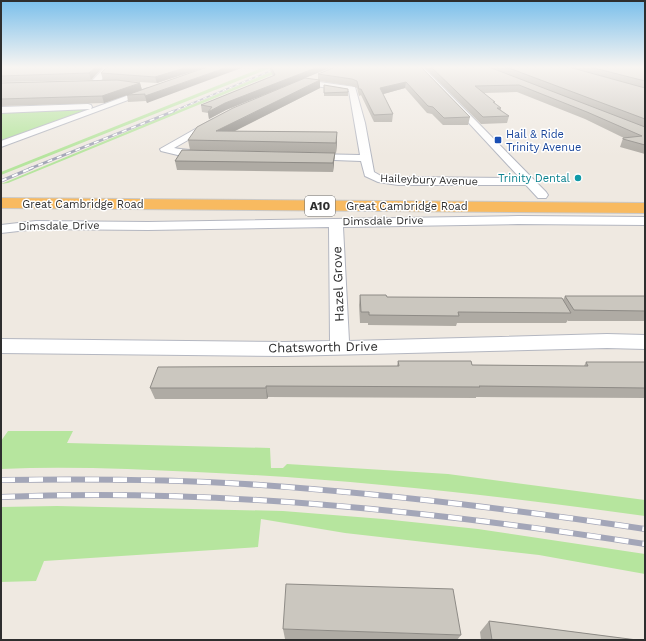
<svg xmlns="http://www.w3.org/2000/svg" width="646" height="641" viewBox="0 0 646 641" font-family="'Work Sans',sans-serif">
<style>
.green{fill:#b6e59e}
.lines{fill:none;stroke-linecap:round;stroke-linejoin:round}
.minor-casing{stroke:#b4b7c1;stroke-width:2}
.trunk-casing{stroke:#c9c9c9;stroke-width:2}
.minor{fill:#fff;fill-rule:evenodd}
.trunk{fill:#f8ba60;fill-rule:evenodd}
.rail-far3-casing{stroke:#a3a6b8;stroke-width:1.5}
.rail-far2-casing{stroke:#a3a6b8;stroke-width:2.5}
.rail-far1-casing{stroke:#a3a6b8;stroke-width:3}
.rail-casing{stroke:#a3a6b8;stroke-width:6}
.rail-far3{stroke:#fff;stroke-width:1;stroke-dasharray:3.5;stroke-linecap:butt}
.rail-far2{stroke:#fff;stroke-width:1.5;stroke-dasharray:5;stroke-linecap:butt}
.rail-far1{stroke:#fff;stroke-width:2;stroke-dasharray:6;stroke-linecap:butt}
.rail{stroke:#fff;stroke-width:4.5;stroke-dasharray:14;stroke-linecap:butt}
.wall{fill:#afaba4}
.shaded-wall{fill:#8e8b86}
.building{fill:#cbc7bf;stroke:#8e8b86}
.transit-dot{fill:#1a4fb4;stroke:#fff;stroke-width:1.5}
.culture-dot{fill:#0f9aa8;stroke:#fff;stroke-width:1.5}
.labels{text-anchor:middle;dominant-baseline:central;stroke-width:3;stroke-linejoin:round;paint-order:stroke}
.far-transit-label{font-size:11px;fill:#164399;stroke:#fff;text-anchor:start}
.far-culture-label{font-size:11px;fill:#0d838f;stroke:#fff;text-anchor:end}
.far-street-label{font-size:11px;fill:#2e2e2e;stroke:#fff}
.shield{fill:#fff;stroke:#6d6d6d;stroke-width:1}
.shield-label{font-size:12px;font-weight:bold;fill:#2e2e2e}
.street-label{font-size:13px;fill:#2e2e2e;stroke:#fff}
</style>
<rect width="100%" height="100%" fill="#efe9e1"/>
<path class="green" d="M264,67H273L1,175V172Z
M283,67H291L8,183L1,184Z
M93,109L1,141V113Z
M8,431H73L67,443L270,448L271,468H283L287,464L448,474L645,500V516C494,495 348,479 196,472C131,469 66,466 1,469V441Z
M57,506L283,511L383,519L478,529L645,554V574L539,555L345,533L261,519L258,547L44,561L36,581L1,582V507Z"/>
<g class="lines">
<g class="minor-casing">
<path id="minor" d="M105,67H111L97,86H91V82Z
M417,67H423L546,192L548,195L546,198H538L526,185H398L378,182L365,176L361,161L307,159L306,157L307,155L311,154L360,155L349,91L302,84L301,82L305,80L355,87L365,123L374,172L381,176L398,177L520,178Z
M148,88H151L155,90L1,147V141L90,109L1,113V107L88,104L91,105L92,107L91,109Z
M213,119L218,122L216,124L174,148C182,150 206,150 209,154L208,156L186,157L161,151L160,149Z
M518,216L645,217V225L518,224L343,227L349,341L607,334L645,335V349L607,348L285,356L1,353V339L285,342L330,341L329,227L148,230L36,229L1,233V225L36,221L148,222Z"/>
</g>
<g class="trunk-casing">
<path id="trunk" d="M1,198L645,203V213L1,208Z"/>
</g>
<use href="#minor" class="minor"/>
<use href="#trunk" class="trunk"/>
<g class="rail-far3-casing">
<path id="rail-far3" d="M171,112L280,67"/>
</g>
<g class="rail-far2-casing">
<path id="rail-far2" d="M29,169L174,111"/>
</g>
<g class="rail-far1-casing">
<path id="rail-far1" d="M1,181L32,168"/>
</g>
<g class="rail-casing">
<path id="rail" d="M1,480C82,479 163,479 245,484C379,493 512,509 645,529
M1,497C216,488 432,511 645,544"/>
</g>
<use href="#rail-far3" class="rail-far3"/>
<use href="#rail-far2" class="rail-far2"/>
<use href="#rail-far1" class="rail-far1"/>
<use href="#rail" class="rail"/>
</g>
<path class="wall" d="M1,67H103L91,80L1,82Z
M206,67L157,83L122,81L140,83L142,90L207,67L147,103L146,101L128,102L127,95L134,92L104,103L1,106V83L114,80H103L101,73Z
M269,67H332L226,110L209,119L208,113L202,112L201,105L273,76Z
M421,67L470,117L468,125H443L432,114L427,113L405,88L383,94L393,114L392,122H374L361,95L359,96L357,88L352,86L320,81V88L235,131L337,141L336,153L190,150L188,140L318,80V74Z
M424,67H645V154L620,147L623,138H624L585,119L517,92L483,93L495,102V103L501,108V110L509,116L507,123L481,124Z
M324,85L348,92V96H324Z
M335,153L334,162L333,172L177,170L175,161Z
M360,295L387,297L563,300L565,296H645V321H568V320L566,323H457L456,326L368,325V323H360L359,305Z
M398,361L472,365L584,366L586,362H645V398L476,397V398L268,397L267,399H155L150,388L397,366Z
M489,621L637,640H481L480,632Z
M283,629L461,635L457,640H308L285,639Z"/>
<path class="shaded-wall" d="M96,67H103L91,80L89,73Z
M188,67H206L157,83L155,77Z
M228,67H244L147,103L145,96Z
M318,67H332L226,110L209,119L208,112L225,103Z
M320,80V88L217,140L216,131Z
M406,82L405,88L380,95V88Z
M140,83L142,90L104,103L102,96Z
M337,132V141L336,153V143Z
M335,153L334,162L333,172V163Z
M266,386L268,397L267,399L266,388Z"/>
<path class="building" d="M1,67H96L89,73L1,76Z
M107,67H188L155,77L101,73Z
M207,67H228L145,96V94L127,95Z
M271,67H318L225,103L208,112L212,107L201,105L275,75Z
M335,67H421L470,117L444,118L433,107L428,106L406,82L380,88L393,114L374,115L361,89H359L357,81L352,79L318,74Z
M431,67H489L645,127V145L623,139V138L642,136L587,112L519,85L475,86L495,102H493L501,108H497L509,116L483,117Z
M506,67H569L645,88V119Z
M590,67H645V81Z
M305,78L320,80L216,131L337,132L336,143L188,140L197,127L233,108Z
M117,80L140,83L102,96L1,99V83Z
M324,85L348,89V92L324,93Z
M182,150L335,153L333,163L175,161Z
M360,295H386L387,297L562,298L571,313L458,312L459,316L369,315V312H361Z
M565,296H645V311L574,310Z
M398,361H471L472,365L588,366L586,362H645V388L479,386L480,387L266,386V388H150L158,367L399,366Z
M286,584L453,589L461,635L283,629Z
M489,621L637,640H492Z"/>
<linearGradient id="sky" x2="0" y2="1"><stop stop-color="#7abfeb"/><stop offset="0.43" stop-color="#f8f5f2"/><stop offset="1" stop-color="#f8f5f2" stop-opacity="0"/></linearGradient>
<rect width="646" height="156" fill="url(#sky)"/>
<rect class="transit-dot" x="494" y="136" width="8" height="8" rx="2"/>
<circle class="culture-dot" cx="578" cy="178" r="4"/>
<g class="labels">
<g class="far-transit-label">
<text x="506" y="134">Hail &amp; Ride<tspan x="506" dy="13">Trinity Avenue</tspan></text>
</g>
<g class="far-culture-label">
<text x="570" y="178">Trinity Dental</text>
</g>
<g class="far-street-label">
<text transform="translate(429 180) rotate(2)">Haileybury Avenue</text>
<text x="83" y="204">Great Cambridge Road</text>
<text x="407" y="206">Great Cambridge Road</text>
<text transform="translate(383 221) rotate(-1)">Dimsdale Drive</text>
<text transform="translate(59 226) rotate(-1)">Dimsdale Drive</text>
</g>
<rect class="shield" x="305" y="196" width="30" height="20" rx="3"/>
<g class="shield-label">
<text x="320" y="206">A10</text>
</g>
<g class="street-label">
<text transform="translate(338 284) rotate(-92)">Hazel Grove</text>
<text transform="translate(323 347) rotate(-1)">Chatsworth Drive</text>
</g>
</g>
<rect width="646" height="641" fill="none" stroke="#2e2e2e" stroke-width="4"/>
</svg>
